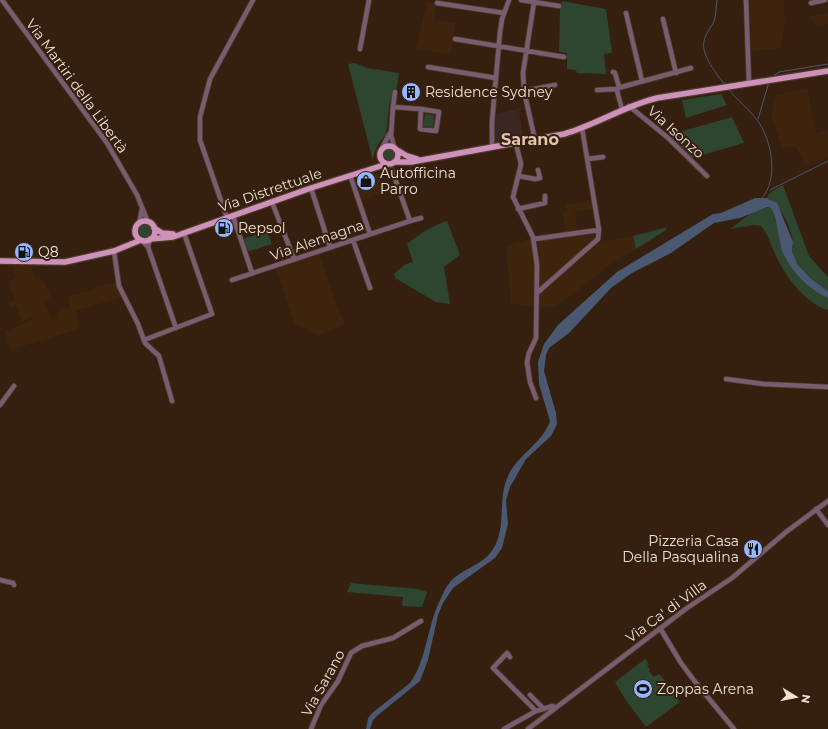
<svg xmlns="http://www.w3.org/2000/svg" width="828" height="729" viewBox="0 0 828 729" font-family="Montserrat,sans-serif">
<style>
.commercial{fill:#3a2723}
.built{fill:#3f240d}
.green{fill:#2e4530}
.water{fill:#4b5872}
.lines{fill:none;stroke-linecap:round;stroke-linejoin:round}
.stream{stroke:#4b5872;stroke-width:1}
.minor-casing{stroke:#4f3a2a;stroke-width:6}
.major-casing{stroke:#4f3a2a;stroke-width:8}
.minor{stroke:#795c6f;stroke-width:4.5}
.major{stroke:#ce91b9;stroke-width:5.5}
.labels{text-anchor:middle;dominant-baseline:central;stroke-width:4;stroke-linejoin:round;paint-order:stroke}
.street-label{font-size:14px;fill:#efe0d5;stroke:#351f0e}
.poi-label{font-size:14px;fill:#efe0d5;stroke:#351f0e;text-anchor:start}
.quarter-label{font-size:16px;font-weight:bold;fill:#e2c4af;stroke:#351f0e}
</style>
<rect width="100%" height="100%" fill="#351f0e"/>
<path class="commercial" d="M527,107V109L519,110L523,137L495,142V114Z"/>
<path class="built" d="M750,0H789L784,1L785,23L780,49L751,51Z
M427,2L437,4L434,20L456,23L451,55L416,48Z
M828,13V24L816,27L814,22L810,16Z
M807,88L816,133L828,130V157L806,166L795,146L782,148L771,116L776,95Z
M378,173L384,193L362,200L355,179Z
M592,200L594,209L575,212L577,230L566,233L563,213L567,212L566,205Z
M593,233L595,236L592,243L540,287L539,240Z
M633,236L636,249L607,267L561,303L553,306L539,308L540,293L603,241Z
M533,238L536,303L531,306L511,304L506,246Z
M319,253L339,312L346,324L317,336L309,329L294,324L276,268Z
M12,265L31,266L37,281L43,279L49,292L50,298L44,301L51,320L58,317L56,313L70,307L68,296L94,290V287L116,282L122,297L76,311L79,329L10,350L5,331L32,320V318L22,322L16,305L11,307L9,303L15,300L8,281L16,278Z"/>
<path class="green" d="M562,1L606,9L612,53L604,54L606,74L577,73L576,70L567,69V53L559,52L560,7Z
M355,63L367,68L399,73L395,99L390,100L386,135C378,142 374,151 373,161L348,64Z
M721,94L727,105L686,118L682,100Z
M425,114L434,115L433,127L423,126Z
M732,117L744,143L692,158L669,135Z
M383 154a6 6 0 1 1 12 0a6 6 0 1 1-12 0Z
M783,185L809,256L828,277V291C813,282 800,272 793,256C791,251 793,249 793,244C793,231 779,201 766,198L772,191Z
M763,207L771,208L779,229L782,248L814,290L828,298V310C806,304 788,279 778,260C772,249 769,235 761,226L753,225L730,229L750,214Z
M447,221L460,255L444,267L450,304L436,302L395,278L394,274L404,265L413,262L407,244C419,234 432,226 447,221Z
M138 231a7 7 0 1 1 14 0a7 7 0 1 1-14 0Z
M667,227L666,230L636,249L633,236Z
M267,231L272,244L247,252L243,239Z
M351,583L418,589L427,592L422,607L402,606L403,597L347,592Z
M645,659L649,664L647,666L650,669L649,671L654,677L659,674L677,693L675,696L680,702L646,727L625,699L615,682Z"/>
<path class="water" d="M755,198H766L777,203L793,242L792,251L797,264L811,279L828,291V298C808,289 790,271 782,250C777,235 779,223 771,208L767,207L740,218L714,223L671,253L632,273L611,288L569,333L549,348L546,355L544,371L556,413L557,424L551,436L526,459L510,487L506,500L508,524L502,548L495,558L453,588L443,603L438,615L428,660L420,681L378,715L373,720L370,729H366L368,718L371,714L410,683C427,660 427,625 441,598C444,591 448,583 454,578C466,568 485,563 493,549C507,528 497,500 508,476C518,454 542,444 550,421L539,384L538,362L544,344L558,325L617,272L713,214L721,213Z"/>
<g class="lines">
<path class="stream" d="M717,0C716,7 716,15 714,21C711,28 705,34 704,41C701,56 717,74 725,85
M771,78L779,72L828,64
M728,89C737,100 749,109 757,120C772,140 779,179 762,198
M758,119L769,82
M770,190L828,161"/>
<g class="minor-casing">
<path id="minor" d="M2,0L107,143L137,195L148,222
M521,0L559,6
M746,0L749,83
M534,2L523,73L524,91L535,140
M437,3L504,13
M811,3L825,0
M626,13L642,81
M663,19L676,73
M455,39L564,57
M360,49L369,0
M428,67L496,78
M613,72L615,73L619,87
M597,90L617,89
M524,91L555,85
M629,106L667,137L707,176
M393,107L395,92
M421,109L439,112L436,131L420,129Z
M622,109L617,91L618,88L691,68
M516,144L521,164L513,197L533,237L537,265L536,338L529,353L527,362L530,382L536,398
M394,147L391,135L393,107L421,109
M492,147V122L500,32L502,19L509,0
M382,148L390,133
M588,159L603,157
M392,170L410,221L421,218
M350,175L370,234
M519,176L535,179L540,178L538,170
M311,188L330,247
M272,202L294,259
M518,209L545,203V196
M233,216L252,273
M227,218L200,140V117L210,79L253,0
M139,224L142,209
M534,239L599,230
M141,240L148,247L150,239
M353,240L370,288
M148,247L176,328
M114,251L119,286L138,324L145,343L159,356L172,401
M232,280L410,221
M537,293L598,239L599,230L582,128
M144,340L212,314L184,233
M726,379L764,384L828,387
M0,405L14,386
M816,509L828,525
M0,580L13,583L14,585
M660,628L681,663L696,683L734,729
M510,657L507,653L493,668L536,711
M530,695L543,708
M311,729L321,705L338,681L351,653L362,646L393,638L421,621
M504,729L536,711L553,706L555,708
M528,729L687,608L732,578L786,532L828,501"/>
</g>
<g class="major-casing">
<path id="major" d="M380 155a9 9 0 1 1 18 0a9 9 0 1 1-18 0Z
M397,150L407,156L417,159
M394,162H411L564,134C596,125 624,106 657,98L828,71
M135 231a10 10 0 1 1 20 0a10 10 0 1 1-20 0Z
M154,228L162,233L173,234
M150,239L173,237L311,188L387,164
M0,261L65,262L114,251L141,240"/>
</g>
<use href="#minor" class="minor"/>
<use href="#major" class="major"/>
</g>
<defs>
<g id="building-disc" transform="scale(1)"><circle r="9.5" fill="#96b6fd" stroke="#351f0e"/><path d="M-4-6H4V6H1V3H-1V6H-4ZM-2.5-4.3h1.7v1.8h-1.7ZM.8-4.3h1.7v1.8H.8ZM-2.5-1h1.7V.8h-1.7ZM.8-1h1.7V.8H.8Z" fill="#111"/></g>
<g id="shop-disc" transform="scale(1)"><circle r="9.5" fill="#96b6fd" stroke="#351f0e"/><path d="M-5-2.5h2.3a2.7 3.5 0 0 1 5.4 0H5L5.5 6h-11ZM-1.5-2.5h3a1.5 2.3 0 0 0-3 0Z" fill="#111"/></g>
<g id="fuel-disc" transform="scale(1)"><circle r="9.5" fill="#96b6fd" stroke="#351f0e"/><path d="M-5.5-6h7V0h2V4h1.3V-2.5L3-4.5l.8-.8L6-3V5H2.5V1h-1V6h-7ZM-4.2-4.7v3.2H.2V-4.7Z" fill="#111"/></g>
<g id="restaurant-disc" transform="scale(1)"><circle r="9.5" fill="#96b6fd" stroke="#351f0e"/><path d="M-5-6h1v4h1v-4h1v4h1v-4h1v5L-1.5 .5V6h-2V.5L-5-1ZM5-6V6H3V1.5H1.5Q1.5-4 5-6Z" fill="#111"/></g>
<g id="stadium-disc" transform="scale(1)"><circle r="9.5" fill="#96b6fd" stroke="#351f0e"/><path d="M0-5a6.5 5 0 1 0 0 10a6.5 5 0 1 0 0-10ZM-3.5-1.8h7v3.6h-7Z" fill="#111"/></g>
</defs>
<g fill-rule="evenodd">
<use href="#building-disc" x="411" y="92"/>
<use href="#shop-disc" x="366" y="181"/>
<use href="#fuel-disc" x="224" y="228"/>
<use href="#fuel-disc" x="24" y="252"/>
<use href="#restaurant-disc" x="753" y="549"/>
<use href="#stadium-disc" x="643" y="689"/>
</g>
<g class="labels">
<g class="street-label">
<text transform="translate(77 86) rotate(54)">Via Martiri della Libertà</text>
<text transform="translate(676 132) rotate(42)">Via Isonzo</text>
<text transform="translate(270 190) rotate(-19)">Via Distrettuale</text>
<text transform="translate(317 240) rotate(-19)">Via Alemagna</text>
<text transform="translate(666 611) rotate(-36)">Via Ca' di Villa</text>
<text transform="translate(323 683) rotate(-61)">Via Sarano</text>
</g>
<g class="poi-label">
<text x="425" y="92">Residence Sydney</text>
<text x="380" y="173">Autofficina<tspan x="380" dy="16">Parro</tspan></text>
<text x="238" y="228">Repsol</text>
<text x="38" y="252">Q8</text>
<text x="739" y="541" text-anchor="end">Pizzeria Casa<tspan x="739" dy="16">Della Pasqualina</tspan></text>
<text x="657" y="689">Zoppas Arena</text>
</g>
<g class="quarter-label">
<text x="530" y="139">Sarano</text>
</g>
</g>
<g transform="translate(796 697) rotate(100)" stroke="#351f0e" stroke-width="3" paint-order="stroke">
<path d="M0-3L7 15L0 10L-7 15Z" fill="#efe0d5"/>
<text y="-6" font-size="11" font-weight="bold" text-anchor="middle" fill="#efe0d5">N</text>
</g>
</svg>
